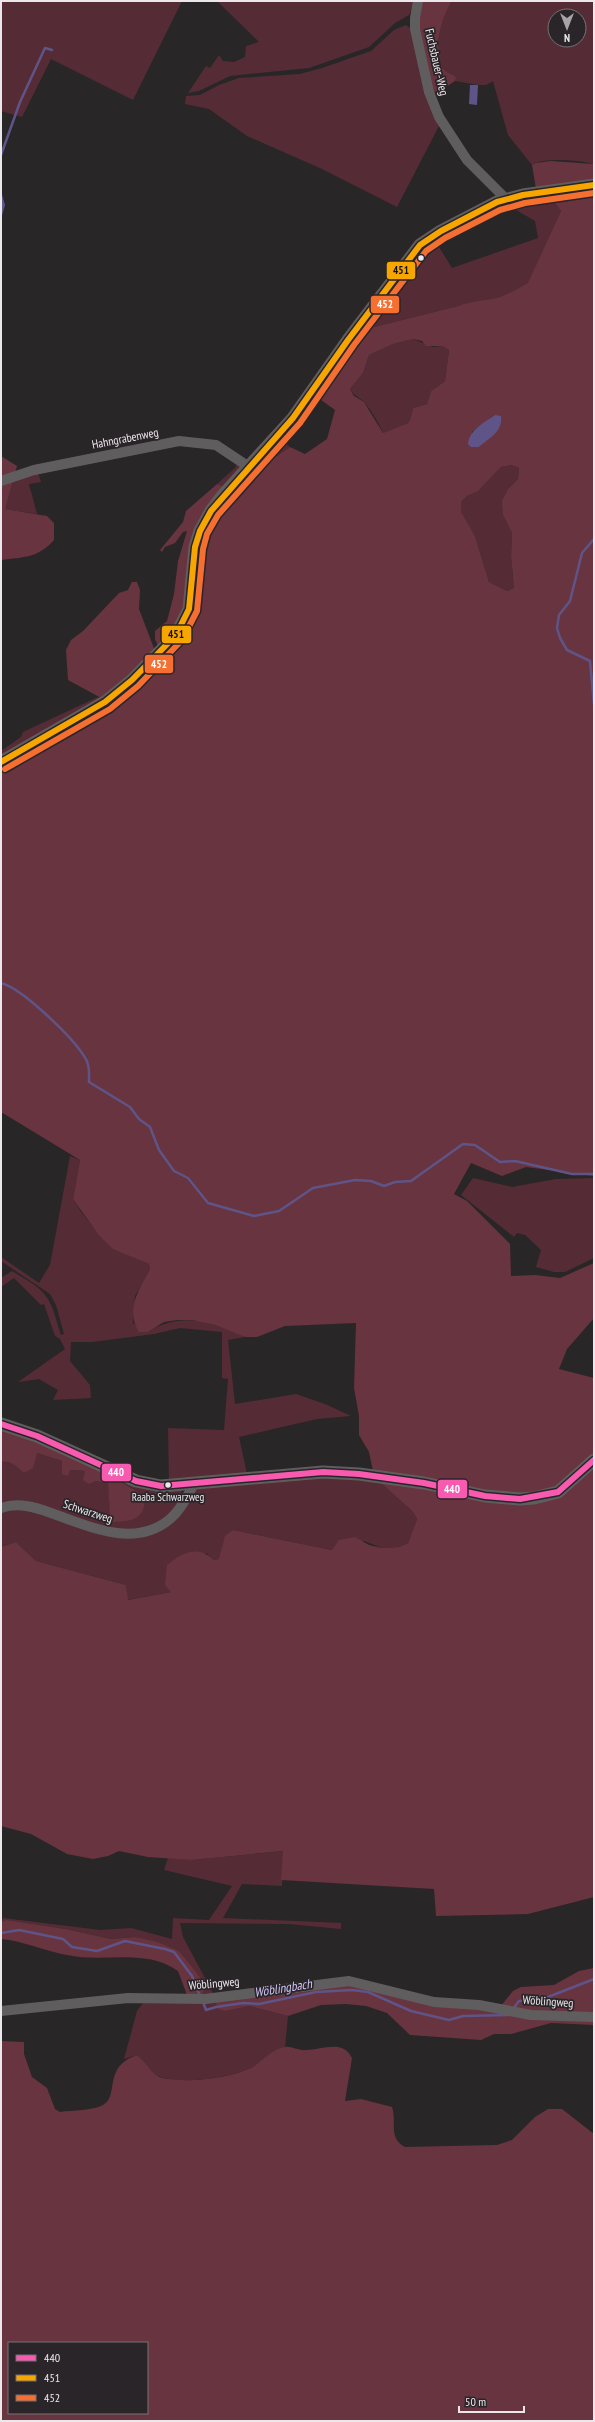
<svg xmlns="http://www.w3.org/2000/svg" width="595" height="2422" viewBox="0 0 595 2422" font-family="'PT Sans Narrow',sans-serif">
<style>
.green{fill:#552c35;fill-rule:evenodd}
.forest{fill:#68343f;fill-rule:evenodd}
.water{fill:#5f5487}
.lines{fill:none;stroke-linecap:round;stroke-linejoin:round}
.stream{stroke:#5f5487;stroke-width:2.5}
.minor{stroke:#605d5f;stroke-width:10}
.tertiary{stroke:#605d5f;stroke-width:13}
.bus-1-casing{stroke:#2a2529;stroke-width:9}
.bus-2-casing{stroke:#2a2529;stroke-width:9}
.bus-3-casing{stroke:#2a2529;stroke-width:9}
.bus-1{stroke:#f75aaf;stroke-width:6}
.bus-2{stroke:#f7a600;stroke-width:6}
.bus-3{stroke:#f46f30;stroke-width:6}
.bus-dot{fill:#ebe7ea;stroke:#2a2529;stroke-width:1.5}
.labels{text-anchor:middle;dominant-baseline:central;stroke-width:3.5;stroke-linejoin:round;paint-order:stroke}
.bus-label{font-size:11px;fill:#ebe7ea;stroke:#2a2529}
.street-label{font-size:12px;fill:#ebe7ea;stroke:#2a2529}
.water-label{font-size:13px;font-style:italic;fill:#d0c7f9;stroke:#2a2529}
.line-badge{stroke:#2a2529;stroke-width:1.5}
.badge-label{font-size:11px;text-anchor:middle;font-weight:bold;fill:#fff}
.pale-badge-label{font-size:11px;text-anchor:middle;font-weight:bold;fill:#111}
</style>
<rect width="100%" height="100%" fill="#292628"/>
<path class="green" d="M1,1H182L133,100L51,59L22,117L1,111Z
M217,1H415L409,15L395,23L369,47L309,68L230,76L199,91L188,93L206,66L210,68L219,55L223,61L234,62L245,57L246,46L259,42Z
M452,1H594V164C580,160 543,157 532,165L508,135L493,81L486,85H478L455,81V77C450,73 444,72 441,65C433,46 442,17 452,1ZM555,16H579V40H555Z
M406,25L410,28L440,124L397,207L322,169L247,136L209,109L185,104L186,96L200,95L219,85L239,78L300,74L322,68L371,51L394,30Z
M549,195L561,211L529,283C519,288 510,293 500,297C486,301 472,300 458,306L358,331L419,251L434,239L452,268L538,238L535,221L504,203Z
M413,339L433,347L442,346L449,350L445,381L431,391L427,404L413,408L410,420L408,423L383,433C379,423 371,410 364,402C359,397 354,396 350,389L363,373L369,355L393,344Z
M280,438L290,447L268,462H258Z
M236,464L240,467L225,487L217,484L236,467Z
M511,465L519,468L518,479L508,489L503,515L512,533L511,556L514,588L507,591L489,582L475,536L460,512L461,502L467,496L478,490L501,467Z
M38,472L41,482L29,484L37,514L4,509L13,480Z
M98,697L103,699L1,757V751L21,737L23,732Z
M70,1156L80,1160L73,1199C92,1231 115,1251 149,1264L150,1269L135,1296L133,1323L148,1332C183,1311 210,1322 245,1337L228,1340L235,1404L296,1394L325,1404L351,1416L317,1419L239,1437L247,1474L169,1481L168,1428L224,1430L228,1379L222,1378V1332L180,1328L154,1334L92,1342H71L70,1361L90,1385L91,1398L53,1400L58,1390L39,1379L18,1382L65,1349L60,1339L55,1336L44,1304L41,1305L14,1278L1,1287V1278L12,1271C49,1293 49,1294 61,1335L64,1334L56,1305L50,1294L1,1261V1257L39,1283L50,1265Z
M473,1178L512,1187L556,1179L594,1178V1258L565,1272H554L536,1267L541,1250L525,1235L517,1233L514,1237L461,1195Z
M37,1453L62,1461L70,1470L85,1471L95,1481L108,1483L110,1509L145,1496L124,1483L125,1481L181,1490L182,1494C161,1544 112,1529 70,1520C47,1514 24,1509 1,1504V1462C11,1460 17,1467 24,1473Z
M306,1476L379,1481L412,1511L417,1519L408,1543L399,1547L382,1548L364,1541L332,1550L233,1530L220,1559L214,1560L206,1553L171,1592L127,1600L126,1585L36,1561L16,1542L1,1547V1510L21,1507L104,1533L161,1527L194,1489Z
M284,1851L282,1886L242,1884L223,1918L341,1923V1929L289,1924L180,1923L183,1937L214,1995L202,1996L203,1981L179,1951L135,1937L111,1939L66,1929L6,1920L1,1922L3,1918L100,1930L131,1928L172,1939L173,1918L209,1920L232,1886L164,1870L168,1858L192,1860Z
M145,2000L215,2001L226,2011L249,2006L288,2016L285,2047C272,2053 263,2062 251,2068C229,2078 174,2087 152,2073C147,2069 145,2061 137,2055L124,2059L137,2011Z"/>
<path class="forest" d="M420,1H452C442,17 433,47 441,65C444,72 450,73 456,77L455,81L446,87L444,93L431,92L418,28Z
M551,161L594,164V181L536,189L532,165L536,163Z
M594,188V1176L526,1167L502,1176L471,1163L454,1194L467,1201L510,1244L511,1276L535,1275L560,1278L594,1263V1318L567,1349L559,1369L594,1378V1897L528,1914L436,1916L434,1889L281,1880L283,1851L192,1860L148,1857L119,1851L108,1856L93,1859L67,1854L31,1834L1,1826V1547L16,1542L36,1561L126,1585L128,1600L171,1592L165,1585L167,1565C183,1552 198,1545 214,1560L219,1559L225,1536L233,1530L332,1550L339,1540L355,1537L369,1545L382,1548L399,1547L408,1543L417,1519L412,1511L381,1483L373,1471L369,1452L359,1435V1416L354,1388L356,1323L285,1326L257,1337H245L215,1325L192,1320H177L164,1322L148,1332H139C125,1310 139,1289 150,1269L149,1264L113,1249L98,1234L73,1199L80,1160L1,1112V766L78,723L178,637L197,555L208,523L258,462H268L290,447L305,454L327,439L335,410L314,395L358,331L458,306C472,300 486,301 500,297C510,293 519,288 528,283L561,211L549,195ZM413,339L422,341L426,346H442L449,350L445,381L431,391L427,404L413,408L410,420L408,423L383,433L364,402L354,396L350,389L363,373L369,355L393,344ZM495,415L485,441L479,447L472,432ZM511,465L519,468L518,479L508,489L502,501L503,515L512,533L511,556L514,588L507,591L489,582L475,536L461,512V502L467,496L478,491L501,467Z
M1,456L17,466L5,509L47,516L54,523V540C38,558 24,557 1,560Z
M217,484L225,487L213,501L186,604L177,626L158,646L155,639V631L167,621L174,594L178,561L187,531L183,532L175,543L165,547L162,552L160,550L183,522L186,511Z
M132,582H137L140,590L139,609L155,651L103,699L68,680L66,650L71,640L83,631L119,593L128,590Z
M1,1428C51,1445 100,1468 145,1496C145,1519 134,1521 113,1522L110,1516L108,1483L95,1481L89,1484L83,1480L85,1471L70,1470L68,1476L62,1474V1461L37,1453L33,1468L24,1473C17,1467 11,1460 1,1462Z
M6,1920L66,1929L111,1939L135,1937L157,1942L179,1951L189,1963L203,1981L205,1987L202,1996L187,1995L178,1971C146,1948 102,1963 67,1955C44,1951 24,1941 1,1939V1922Z
M594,1968V2025L551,2023L511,2034H494L481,2040L410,2035L387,2013L366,2006L346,2004L321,2005L288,2016L249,2006L226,2011L218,2009L215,2001L348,1985L459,2007L496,2012L513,1991L521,1987L554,1985L579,1971Z
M1,2041L24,2042V2054L32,2077L47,2088L55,2109L60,2112C73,2110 92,2111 103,2105C120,2096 102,2067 137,2055C147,2062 150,2075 163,2078C190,2083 226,2079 251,2068C262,2062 271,2049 285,2047C291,2046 299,2051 306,2050C322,2050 343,2039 352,2058L345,2101L361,2099L392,2107C397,2123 388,2138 405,2147L497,2145L512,2140L535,2117L548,2109H562L594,2134L593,2421H1ZM9,2343H147V2413H9Z"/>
<path class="water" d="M470,85H478L477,105L469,104Z
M1,191L5,205L1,219Z
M495,415L501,416C503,432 489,438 479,447H471L468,444C469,430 485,422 495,415Z"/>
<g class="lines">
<path class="stream" d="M1,155L20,102L45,48L52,50
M594,539L582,553L570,601L559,615L557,628L560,638L567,650L590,661L594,705
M1,983C22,988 72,1037 84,1056C90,1064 89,1073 89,1082L130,1107L139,1119L150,1127L159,1150L174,1171L188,1178L208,1203L254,1216L279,1211L313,1188L355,1180L371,1181L384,1186L395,1182L411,1181L463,1144L475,1145L500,1162L515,1161L572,1174H594
M1,1933L19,1930L63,1939L72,1947L97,1951L125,1941L165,1949L174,1952L192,1976L200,1996
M203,2002L206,2010L216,2007L243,2003L259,2004L316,1992L352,1990L368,1992L411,2011L449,2020L463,2016L508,2015
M513,2009L519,2001L548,1997L594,1979"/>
<path class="minor" d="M418,1L415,18V29L429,92L439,117L467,160L506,199
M1,481L34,470L179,441L216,445L249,467
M1,1508C18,1502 35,1507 51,1513C89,1526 134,1549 170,1519C181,1510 187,1496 194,1484
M1,2011L128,1998L205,1999L349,1981L434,2002L479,2005L531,2015L594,2017"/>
<path class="tertiary" d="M1,762L105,702L132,680L176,635L189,609L195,547L200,531L211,511L223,495L293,418L348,340L420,245L441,231L497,202L523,195L594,185
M1,1424L37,1436L136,1481L161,1486L323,1472L359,1474L424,1483L485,1496L520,1499L534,1498L558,1492L594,1460"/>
<g class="bus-1-casing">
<path id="bus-1" d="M1,1424L37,1436L136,1481L161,1486L323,1472L359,1474L424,1483L485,1496L520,1499L558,1492L594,1460"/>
</g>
<g class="bus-2-casing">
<path id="bus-2" d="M1,762L105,702L132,680L176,635L189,609L195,547L200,531L211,511L293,418L348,340L420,245L441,231L497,202L523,195L594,185"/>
</g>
<g class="bus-3-casing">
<path id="bus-3" d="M5,769L110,709L138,686L182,640L197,611L203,549L207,534L218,515L300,423L354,345L426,251L445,238L500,210L525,203L594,193"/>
</g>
<use href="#bus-1" class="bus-1"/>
<use href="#bus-2" class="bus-2"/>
<use href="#bus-3" class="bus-3"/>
</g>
<g class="bus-dot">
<circle cx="421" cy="258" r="3.5"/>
<circle cx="168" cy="1485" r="3.5"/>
</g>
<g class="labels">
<g class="bus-label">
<text x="168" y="1497">Raaba Schwarzweg</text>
</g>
<g class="street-label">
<text transform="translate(437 62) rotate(77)">Fuchsbauer-Weg</text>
<text transform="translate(125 438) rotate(-11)">Hahngrabenweg</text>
<text transform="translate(88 1511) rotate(18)">Schwarzweg</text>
<text transform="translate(214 1983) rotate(-5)">Wöblingweg</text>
<text transform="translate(548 2001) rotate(4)">Wöblingweg</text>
</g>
<g class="water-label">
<text transform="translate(283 1988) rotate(-9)">Wöblingbach</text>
</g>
</g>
<g class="line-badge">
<rect x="386" y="261" width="30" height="19" rx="4" fill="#f7a600"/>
<rect x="370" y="295" width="30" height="19" rx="4" fill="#f46f30"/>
<rect x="161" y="625" width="31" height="19" rx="4" fill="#f7a600"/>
<rect x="144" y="654" width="30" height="20" rx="4" fill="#f46f30"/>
<rect x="101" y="1463" width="31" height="19" rx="4" fill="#f75aaf"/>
<rect x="437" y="1479" width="31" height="20" rx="4" fill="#f75aaf"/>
</g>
<g class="badge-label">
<text x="385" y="308">452</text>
<text x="159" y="668">452</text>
<text x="116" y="1476">440</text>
<text x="452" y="1493">440</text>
</g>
<g class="pale-badge-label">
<text x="401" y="274">451</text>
<text x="176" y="638">451</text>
</g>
<rect width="595" height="2422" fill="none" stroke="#ebe7ea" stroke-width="4"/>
<rect x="8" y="2342" width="140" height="72" fill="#2a2529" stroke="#777376"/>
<rect x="16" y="2355" width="20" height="6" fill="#f75aaf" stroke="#777376"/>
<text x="44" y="2362" font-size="12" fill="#ebe7ea">440</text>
<rect x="16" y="2375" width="20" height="6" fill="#f7a600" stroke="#777376"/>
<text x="44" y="2382" font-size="12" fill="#ebe7ea">451</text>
<rect x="16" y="2395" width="20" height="6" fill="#f46f30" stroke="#777376"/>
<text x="44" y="2402" font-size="12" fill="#ebe7ea">452</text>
<g transform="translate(567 28) rotate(180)"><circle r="19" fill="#2a2529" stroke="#777376"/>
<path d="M0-3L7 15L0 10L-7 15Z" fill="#a7a3a6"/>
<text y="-6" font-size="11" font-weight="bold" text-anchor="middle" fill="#ebe7ea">N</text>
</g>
<path d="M459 2406v6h65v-6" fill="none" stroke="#ebe7ea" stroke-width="2"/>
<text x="465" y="2406" font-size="12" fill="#ebe7ea" stroke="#2a2529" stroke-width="3" paint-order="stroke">50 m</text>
</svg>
